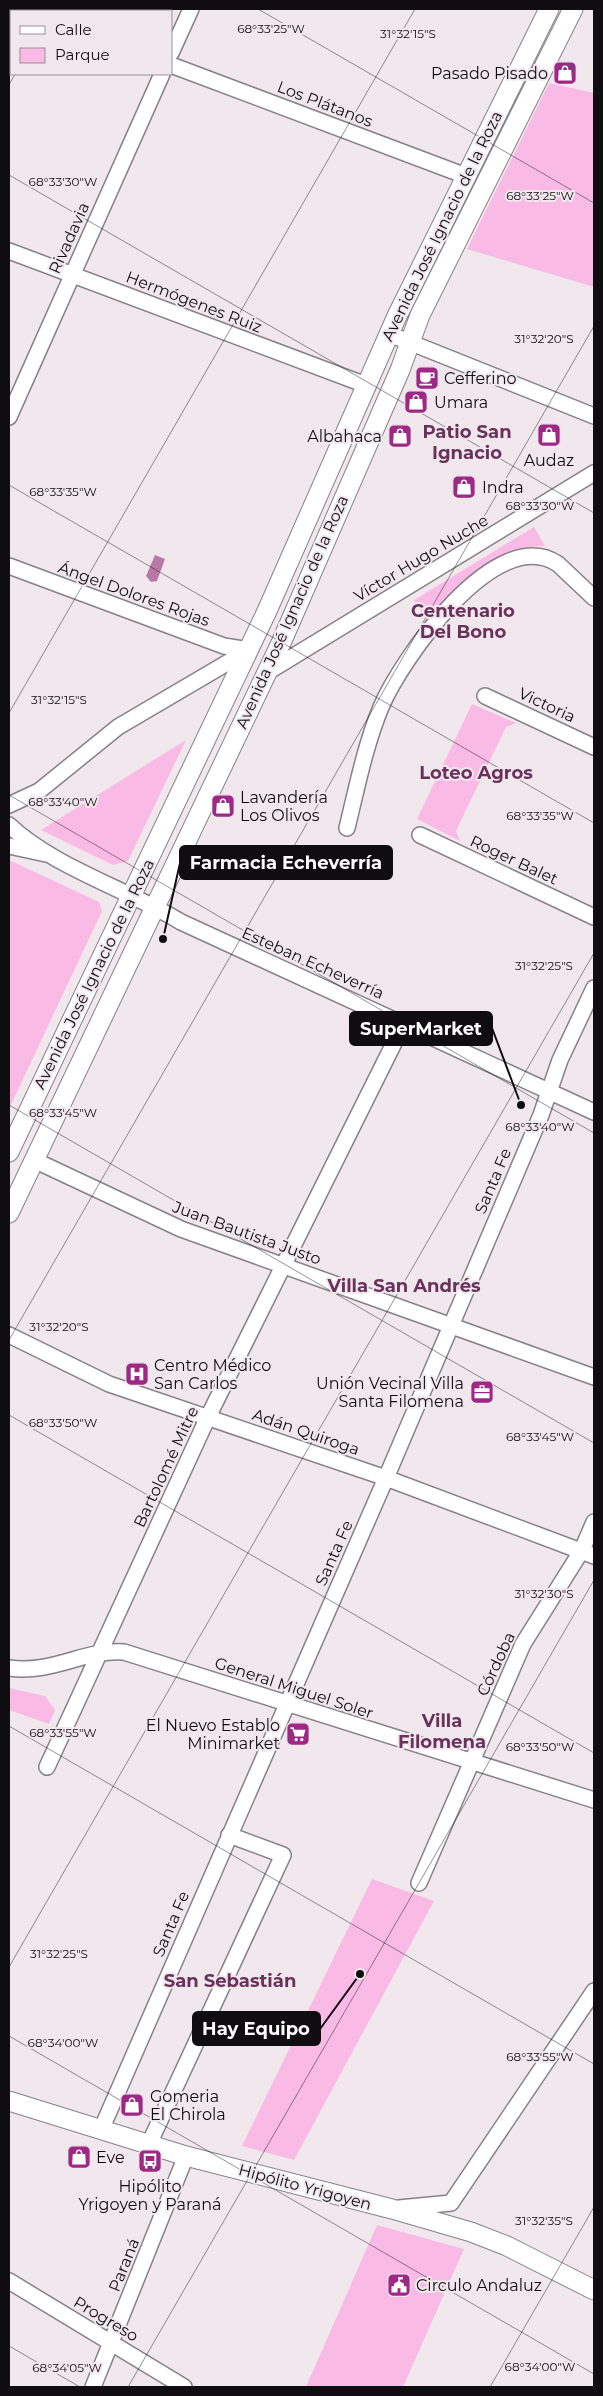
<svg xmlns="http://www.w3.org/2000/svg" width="603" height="2396" viewBox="0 0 603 2396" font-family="Montserrat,sans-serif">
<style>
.green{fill:#f9bae5}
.water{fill:#b979a6}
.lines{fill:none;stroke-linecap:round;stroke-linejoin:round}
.minor-casing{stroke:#878085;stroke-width:18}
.major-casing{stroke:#878085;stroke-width:21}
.minor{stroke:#fff;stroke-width:15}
.major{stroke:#fff;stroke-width:19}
.ticks{fill:none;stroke:#0f0d0f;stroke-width:1;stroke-opacity:0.45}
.labels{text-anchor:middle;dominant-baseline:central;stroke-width:4;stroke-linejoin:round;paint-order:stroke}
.poi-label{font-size:16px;fill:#0f0d0f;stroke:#f1e8ee;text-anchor:start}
.street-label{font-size:16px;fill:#0f0d0f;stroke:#f1e8ee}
.neighbourhood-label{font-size:18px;font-weight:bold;fill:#6a315b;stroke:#f1e8ee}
.ticks-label{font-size:12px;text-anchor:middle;fill:#0f0d0f;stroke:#f1e8ee;stroke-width:4;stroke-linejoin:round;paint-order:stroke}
.leader{fill:none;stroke:#0f0d0f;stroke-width:2}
.callout-dot{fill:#0f0d0f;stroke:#f1e8ee;stroke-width:2}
.callout{fill:#0f0d0f;stroke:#0f0d0f;stroke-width:2}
.callout-label{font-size:18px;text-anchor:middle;font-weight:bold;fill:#fff}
</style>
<rect width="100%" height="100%" fill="#f1e8ee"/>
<path class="green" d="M549,83L594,93V287L467,249Z
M534,527L545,546C498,544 455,586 427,620L414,600Z
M472,704L516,723L506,727L456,831L460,841L417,819Z
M186,740L128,861L113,865L41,830Z
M9,860L99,902L102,911L9,1109Z
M9,1688L45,1696L55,1710L49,1724L9,1710Z
M372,1879L434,1901L294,2160L242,2146Z
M377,2225L464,2249L403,2387H306Z"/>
<path class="water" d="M155,555L165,559L157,581L151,582L146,576Z"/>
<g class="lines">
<g class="minor-casing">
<path id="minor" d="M171,53L191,9
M171,65L466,176
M9,251L366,385
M389,334L594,416
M9,417L162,74
M9,566L224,646L249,650
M266,673L594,473
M485,696L594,747
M9,805L39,791L118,727L249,650
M9,825C53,867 127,889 181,922L594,1112
M347,828C357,787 365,746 381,707C401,660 496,522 558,564L594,598
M420,835L594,917
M9,846L46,854
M34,1160L181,1229L594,1377
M9,1335L109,1384L386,1478L594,1556
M9,1668C54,1674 84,1649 124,1652L594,1800
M47,1767L208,1417L404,1023
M419,1883L523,1644L582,1550L594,1522
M101,2130L386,1478L541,1115L560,1060L594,988
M149,2144L283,1855L229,1835
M399,2208L451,2203L594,1991
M9,2281L184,2387
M93,2387L186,2156"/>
</g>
<g class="major-casing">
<path id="major" d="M9,1152L267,611L397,316L549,9
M9,1213L281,643L400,370L420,315L573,9
M9,2101L186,2156L392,2209L471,2232L507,2246L594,2290"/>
</g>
<use href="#minor" class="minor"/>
<use href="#major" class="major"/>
</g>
<path class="ticks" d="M258,9L594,203M52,11L53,9M9,85L15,74M9,175L594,513M9,485L594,823M9,713L415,9M9,795L594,1133M9,1105L594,1443M9,1340L594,326M9,1415L594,1753M9,1726L594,2064M9,1967L594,953M9,2036L594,2374M9,2346L80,2387M128,2387L594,1580M490,2387L594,2207"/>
<defs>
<g id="shop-square" transform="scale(1.25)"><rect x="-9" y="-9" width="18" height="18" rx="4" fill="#9e2984" stroke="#f1e8ee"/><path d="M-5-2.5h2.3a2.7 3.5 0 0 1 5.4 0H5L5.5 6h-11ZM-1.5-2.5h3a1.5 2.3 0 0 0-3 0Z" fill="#fff"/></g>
<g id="cafe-square" transform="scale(1.25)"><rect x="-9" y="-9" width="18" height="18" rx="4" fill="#9e2984" stroke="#f1e8ee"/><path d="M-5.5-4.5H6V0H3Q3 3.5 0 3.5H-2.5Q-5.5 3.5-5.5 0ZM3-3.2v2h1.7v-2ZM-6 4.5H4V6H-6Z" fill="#fff"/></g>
<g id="hospital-square" transform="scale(1.25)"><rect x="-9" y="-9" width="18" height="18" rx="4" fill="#9e2984" stroke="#f1e8ee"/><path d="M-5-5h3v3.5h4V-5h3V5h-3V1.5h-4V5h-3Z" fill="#fff"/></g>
<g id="office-square" transform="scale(1.25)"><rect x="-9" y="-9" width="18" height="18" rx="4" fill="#9e2984" stroke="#f1e8ee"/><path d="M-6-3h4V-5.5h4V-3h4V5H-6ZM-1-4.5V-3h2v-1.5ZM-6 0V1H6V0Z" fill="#fff"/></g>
<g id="supermarket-square" transform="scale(1.25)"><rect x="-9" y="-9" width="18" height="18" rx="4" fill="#9e2984" stroke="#f1e8ee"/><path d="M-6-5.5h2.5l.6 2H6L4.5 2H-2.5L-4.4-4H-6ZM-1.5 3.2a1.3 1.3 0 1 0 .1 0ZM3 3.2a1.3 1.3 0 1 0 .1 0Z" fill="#fff"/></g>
<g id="bus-square" transform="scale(1.25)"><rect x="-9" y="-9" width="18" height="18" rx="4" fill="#9e2984" stroke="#f1e8ee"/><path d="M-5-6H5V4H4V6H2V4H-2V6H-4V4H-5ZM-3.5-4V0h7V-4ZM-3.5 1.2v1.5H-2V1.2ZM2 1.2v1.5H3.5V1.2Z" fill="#fff"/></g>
<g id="civic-square" transform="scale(1.25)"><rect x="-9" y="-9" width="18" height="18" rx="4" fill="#9e2984" stroke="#f1e8ee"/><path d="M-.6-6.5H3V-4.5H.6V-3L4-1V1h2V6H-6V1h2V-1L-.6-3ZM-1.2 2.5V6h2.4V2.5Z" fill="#fff"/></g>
</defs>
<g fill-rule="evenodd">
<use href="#shop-square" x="565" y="73"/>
<use href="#cafe-square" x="427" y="378"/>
<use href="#shop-square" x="416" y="402"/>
<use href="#shop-square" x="549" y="435"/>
<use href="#shop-square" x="400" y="436"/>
<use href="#shop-square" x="464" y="487"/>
<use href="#shop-square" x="223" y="806"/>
<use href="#hospital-square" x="137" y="1374"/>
<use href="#office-square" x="482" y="1392"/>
<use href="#supermarket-square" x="298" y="1734"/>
<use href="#shop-square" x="132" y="2105"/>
<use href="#shop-square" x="79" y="2157"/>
<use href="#bus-square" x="150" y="2161"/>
<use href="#civic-square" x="399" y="2285"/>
</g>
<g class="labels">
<g class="poi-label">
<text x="548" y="73" text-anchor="end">Pasado Pisado</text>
<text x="444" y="378">Cefferino</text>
<text x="434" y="402">Umara</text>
<text x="382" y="436" text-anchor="end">Albahaca</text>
<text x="549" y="460" text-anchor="middle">Audaz</text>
<text x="482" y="487">Indra</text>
<text x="240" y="797">Lavandería<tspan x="240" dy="18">Los Olivos</tspan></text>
<text x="154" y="1365">Centro Médico<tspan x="154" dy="18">San Carlos</tspan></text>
<text x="464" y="1383" text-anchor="end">Unión Vecinal Villa<tspan x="464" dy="18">Santa Filomena</tspan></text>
<text x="280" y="1725" text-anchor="end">El Nuevo Establo<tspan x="280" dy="18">Minimarket</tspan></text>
<text x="150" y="2096">Gomeria<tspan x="150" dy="18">El Chirola</tspan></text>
<text x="96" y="2157">Eve</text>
<text x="150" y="2186" text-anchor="middle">Hipólito<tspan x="150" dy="18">Yrigoyen y Paraná</tspan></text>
<text x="416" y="2285">Circulo Andaluz</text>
</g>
<g class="street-label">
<text transform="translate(325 104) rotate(21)">Los Plátanos</text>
<text transform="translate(442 226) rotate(-64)">Avenida José Ignacio de la Roza</text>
<text transform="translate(69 238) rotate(-66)">Rivadavia</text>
<text transform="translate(194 302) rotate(21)">Hermógenes Ruiz</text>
<text transform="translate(421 558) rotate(-31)">Víctor Hugo Nuche</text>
<text transform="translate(134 594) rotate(20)">Ángel Dolores Rojas</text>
<text transform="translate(292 612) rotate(-66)">Avenida José Ignacio de la Roza</text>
<text transform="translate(547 705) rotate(25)">Victoria</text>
<text transform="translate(514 860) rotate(25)">Roger Balet</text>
<text transform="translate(313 963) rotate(24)">Esteban Echeverría</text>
<text transform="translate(94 974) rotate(-64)">Avenida José Ignacio de la Roza</text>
<text transform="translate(493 1181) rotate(-67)">Santa Fe</text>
<text transform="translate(247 1233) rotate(20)">Juan Bautista Justo</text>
<text transform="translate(306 1432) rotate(19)">Adán Quiroga</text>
<text transform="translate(166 1467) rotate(-65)">Bartolomé Mitre</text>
<text transform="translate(334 1553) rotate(-66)">Santa Fe</text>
<text transform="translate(496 1664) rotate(-65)">Córdoba</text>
<text transform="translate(294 1688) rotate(18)">General Miguel Soler</text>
<text transform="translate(171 1924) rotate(-67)">Santa Fe</text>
<text transform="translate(305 2187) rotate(15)">Hipólito Yrigoyen</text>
<text transform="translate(124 2265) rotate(-68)">Paraná</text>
<text transform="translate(106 2319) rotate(31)">Progreso</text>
</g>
<g class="neighbourhood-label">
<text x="467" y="432">Patio San<tspan x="467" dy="21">Ignacio</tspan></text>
<text x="463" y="611">Centenario<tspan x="463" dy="21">Del Bono</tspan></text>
<text x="476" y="773">Loteo Agros</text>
<text x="404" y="1286">Villa San Andrés</text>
<text x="442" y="1721">Villa<tspan x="442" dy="21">Filomena</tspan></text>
<text x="230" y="1981">San Sebastián</text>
</g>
</g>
<g class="ticks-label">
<text x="271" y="33">68°33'25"W</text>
<text x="408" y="38">31°32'15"S</text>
<text x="63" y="186">68°33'30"W</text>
<text x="540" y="200">68°33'25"W</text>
<text x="544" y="343">31°32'20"S</text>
<text x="63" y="496">68°33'35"W</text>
<text x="540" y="510">68°33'30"W</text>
<text x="59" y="704">31°32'15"S</text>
<text x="63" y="806">68°33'40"W</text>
<text x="540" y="820">68°33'35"W</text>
<text x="544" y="970">31°32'25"S</text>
<text x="63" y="1117">68°33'45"W</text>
<text x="540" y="1131">68°33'40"W</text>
<text x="59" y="1331">31°32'20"S</text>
<text x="63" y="1427">68°33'50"W</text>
<text x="540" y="1441">68°33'45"W</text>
<text x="544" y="1598">31°32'30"S</text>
<text x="63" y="1737">68°33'55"W</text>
<text x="540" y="1751">68°33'50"W</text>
<text x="59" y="1958">31°32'25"S</text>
<text x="63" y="2047">68°34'00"W</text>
<text x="540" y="2061">68°33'55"W</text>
<text x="544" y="2225">31°32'35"S</text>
<text x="540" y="2371">68°34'00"W</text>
<text x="67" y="2372">68°34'05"W</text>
</g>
<path class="leader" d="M163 939L180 863M521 1105L492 1028M360 1974L320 2029"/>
<g class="callout-dot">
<circle cx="163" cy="939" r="5"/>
<circle cx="521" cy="1105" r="5"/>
<circle cx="360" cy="1974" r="5"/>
</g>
<g class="callout">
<rect x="180" y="846" width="212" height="33" rx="5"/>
<rect x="350" y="1012" width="142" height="33" rx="5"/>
<rect x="193" y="2012" width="127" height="33" rx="5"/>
</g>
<g class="callout-label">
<text x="286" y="869">Farmacia Echeverría</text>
<text x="421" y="1035">SuperMarket</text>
<text x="256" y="2035">Hay Equipo</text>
</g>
<rect width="603" height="2396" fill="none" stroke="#0f0d0f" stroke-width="20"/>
<rect x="10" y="10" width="162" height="65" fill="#f1e8ee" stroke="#979095"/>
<rect x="20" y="26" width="25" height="8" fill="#ffffff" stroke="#979095"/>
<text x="55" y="35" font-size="15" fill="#0f0d0f">Calle</text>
<rect x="20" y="48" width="25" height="15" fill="#f9bae5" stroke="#979095"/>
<text x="55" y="60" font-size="15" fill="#0f0d0f">Parque</text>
</svg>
